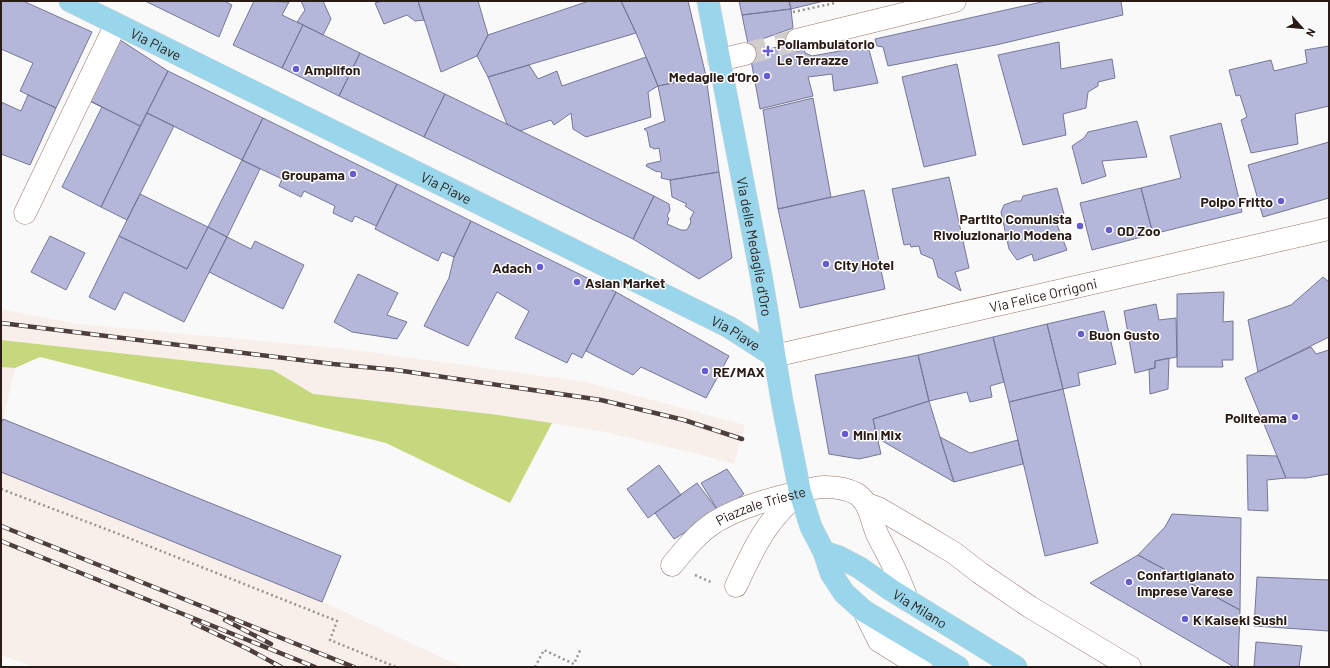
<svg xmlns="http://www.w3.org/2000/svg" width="1330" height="668" viewBox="0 0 1330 668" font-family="Barlow,sans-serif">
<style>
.built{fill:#f8eeea}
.green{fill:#c5d87e}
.building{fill:#b5b7da;stroke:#757797}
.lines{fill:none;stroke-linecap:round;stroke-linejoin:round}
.minor-tunnel{stroke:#d0cdcc;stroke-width:22;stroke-dasharray:22 11;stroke-linecap:butt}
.minor-casing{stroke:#9a7669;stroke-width:23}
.major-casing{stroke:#d9d6d5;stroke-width:23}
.path{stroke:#99928f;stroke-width:2.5;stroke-dasharray:2 3;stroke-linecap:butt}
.minor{stroke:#fff;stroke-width:22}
.major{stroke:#99d6eb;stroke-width:22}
.rail-casing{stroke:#4c3f3b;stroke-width:4.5}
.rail{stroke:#fff;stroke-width:3;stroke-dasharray:9;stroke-linecap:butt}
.poi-dot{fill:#665bd4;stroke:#fff;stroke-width:1.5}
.labels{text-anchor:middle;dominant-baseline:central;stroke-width:3;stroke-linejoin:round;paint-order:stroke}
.poi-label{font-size:14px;font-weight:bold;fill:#2a1b16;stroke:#fff;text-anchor:start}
.street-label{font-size:14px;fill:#2a1b16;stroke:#fff}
</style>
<rect width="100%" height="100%" fill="#f9f9f9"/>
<path class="built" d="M1,309L78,324L347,349L585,382L745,425L734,464L702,455L601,431L491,414L313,394L273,370L1,340Z
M1,367L15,368L3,419L341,556L323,602L462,667H34L1,655Z"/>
<path class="green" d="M1,340L273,370L313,394L491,414L552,423L510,503L386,443L40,357L15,368L1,367Z"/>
<path class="building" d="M1,1H23L92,32L56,108L20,91L33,63L1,49Z
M145,1H224L232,5L219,37Z
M254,1L289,2L282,15L303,25L282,68L233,45Z
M301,1H323L331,19L323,35L297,22L305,10Z
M382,1H418L424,20L415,21L407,15L384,24L375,3Z
M418,1H478L488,35L477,56L441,72Z
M589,1H621L636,33L488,77L477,56L488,35Z
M621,1H688L706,76L658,86L636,33Z
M739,1H789L791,9L742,15Z
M789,1H824L791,9Z
M1046,1H1121L1123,15L996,45L888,66L883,47L877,46L875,39Z
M791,9L793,28L748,44L742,15Z
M303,25L360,53L339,96L282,68Z
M114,36L168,71L140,126L88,100Z
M803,39L805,53L812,56L868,46L878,83L834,91L832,74L808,77L813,96L760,109L750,55Z
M1059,42L1061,69L1112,59L1115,78L1098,82V86L1088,92L1086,108L1063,114L1066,135L1023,145L998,55Z
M1329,46V106L1295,114L1298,144L1251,153L1241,120L1247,117L1240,95L1236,96L1229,70L1271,60L1274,71L1307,63L1305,50Z
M360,53L445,94L424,137L339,96Z
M646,57L658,86L648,92L651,117L586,137L573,129L571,113L554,125L551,120L520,131L507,124L488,77L529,65L538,79L557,71L562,86Z
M957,64L976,155L924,167L902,77Z
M168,71L263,118L242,160L147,113Z
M706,76L719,172L670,180L661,178L662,173L658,171L657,172L646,166L647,164L661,161L659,148L655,149L650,147L647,131L644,129L665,121L658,86Z
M445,94L654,196L633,239L424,137Z
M28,95L56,108L30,165L1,154V102L21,111Z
M813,98L831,197L778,209L763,110Z
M88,100L140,126L101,207L62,187L102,107Z
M147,113L174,126L127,220L101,207Z
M263,118L397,184L376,226L355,216L352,222L333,213L335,206L304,191L301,197L279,186L282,179L242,160Z
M1137,121L1147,157L1102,161L1106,176L1082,184L1072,146L1084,138L1088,132Z
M1221,123L1242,212L1153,234L1141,188L1181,178L1170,136Z
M1329,142V198L1263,217L1248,165Z
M242,160L260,169L227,237L208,227Z
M719,172L732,258L699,279L633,239L654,196L669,204L670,210L667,216L669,218L667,224L681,230H687L691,222L690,219L694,212L685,206L687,204L672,197L670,180Z
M949,177L969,268L955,272L961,291L938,277L933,259L921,254L919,246L911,247L910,244L904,245L892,189Z
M397,184L471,221L454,257L442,252L438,261L375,229Z
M1057,188L1064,214L1054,217L1067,250L1034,261L1032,254L1017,260L1009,249L1001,212L1004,205L1015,201H1021L1023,196Z
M1141,188L1153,234L1092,250L1080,203Z
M864,190L885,289L800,308L778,209Z
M140,194L208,227L187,269L119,236Z
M471,221L616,292L582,358L572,353L567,363L515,338L529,311L497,292L468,346L424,326L449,278L454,257Z
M208,227L227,237L184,322L124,292L115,310L89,297L119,236L187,269Z
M50,236L85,253L66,290L31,272Z
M227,237L251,249L255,241L304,265L283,309L209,272Z
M358,274L398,293L387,315L407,322L397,339L352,332L334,322Z
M1323,277L1329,282V337L1258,372L1248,320L1291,305Z
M616,292L729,356L706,398L641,367L633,375L586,351Z
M1224,292L1223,322L1233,321V360H1222L1223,367H1177V294Z
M1156,304L1159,320L1176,318L1177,357L1155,361V368L1135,373L1124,311Z
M1104,311L1116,364L1078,373L1080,385L1063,389L1047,324Z
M1047,324L1063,389L1009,402L993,337Z
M993,337L1004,382L990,386L992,397L970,402L967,392L929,401L918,355Z
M1311,347L1316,354L1329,350V474L1306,478H1286L1245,378Z
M918,355L929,401L873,419L881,454L859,459L829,454L815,375Z
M1169,358L1168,389L1150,394L1149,369L1155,368V361Z
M1063,389L1098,543L1045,556L1009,402Z
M929,401L940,437L954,482L877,438L873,419Z
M3,419L341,556L322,602L1,472V423Z
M940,437L970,453L1018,440L1023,464L954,482Z
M1247,455L1277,456L1286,478L1267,480L1268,511L1248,510Z
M659,465L681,495L648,518L627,489Z
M727,469L744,494L719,512L701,483Z
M697,483L719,512L674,539L655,513Z
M1172,514L1241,518L1240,610L1138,555L1165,527Z
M1138,555L1240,610L1238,667H1234L1090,583Z
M1257,577L1329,580V631L1254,626Z
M1256,642L1302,646L1299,667H1254Z"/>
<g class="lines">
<path class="minor-tunnel" d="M745,54L797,40"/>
<g class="minor-casing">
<g id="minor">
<path d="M797,40L955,1"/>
<path d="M719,60L745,54"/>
<path d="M25,213L116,24"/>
<path id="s1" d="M774,356L1329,229"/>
<path d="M866,504L878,508L926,536L954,553L980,573L1030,607L1130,667"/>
<path id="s2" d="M672,565C685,549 698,533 715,522C740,507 767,500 795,493C804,491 815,487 824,487C835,487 848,489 857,494C870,503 871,520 877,534C888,556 900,576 907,600"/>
<path d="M736,586C754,548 765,522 798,494"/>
<path d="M864,611L879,641L921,667"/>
</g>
</g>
<g class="major-casing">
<g id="major">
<path id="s3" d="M70,1L729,327L774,356"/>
<path id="s4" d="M708,1L761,275L782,401L800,492L811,527L824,552L831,573L844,593L864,611L958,667"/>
<path id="s5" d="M824,552L839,557L860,568L891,590L1016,667"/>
</g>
</g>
<path class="path" d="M793,12L835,3
M1,489L116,533L337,621L330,640L396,667
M695,575L713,583
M535,667L544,650L574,664L581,648"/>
<use href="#minor" class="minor"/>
<use href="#major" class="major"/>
<g class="rail-casing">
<path id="rail" d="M1,323L333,364L396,370L601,400L684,420L742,439
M1,526L354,667
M1,541L315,667
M225,620L271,644
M193,623L248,649L281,667"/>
</g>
<use href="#rail" class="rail"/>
</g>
<g class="poi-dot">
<path d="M766 45h4v4h4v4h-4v4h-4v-4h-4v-4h4z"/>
<circle cx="296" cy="69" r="4"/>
<circle cx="767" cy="76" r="4"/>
<circle cx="353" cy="174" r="4"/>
<circle cx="1281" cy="201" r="4"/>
<circle cx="1080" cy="226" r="4"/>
<circle cx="1109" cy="230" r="4"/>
<circle cx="826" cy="264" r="4"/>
<circle cx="540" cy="267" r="4"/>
<circle cx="577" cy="282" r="4"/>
<circle cx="1081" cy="334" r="4"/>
<circle cx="705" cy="371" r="4"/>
<circle cx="1295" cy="417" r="4"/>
<circle cx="845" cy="434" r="4"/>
<circle cx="1129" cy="582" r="4"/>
<circle cx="1185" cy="619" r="4"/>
</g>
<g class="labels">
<g class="poi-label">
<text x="777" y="43">Poliambulatorio<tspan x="777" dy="16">Le Terrazze</tspan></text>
<text x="304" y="69">Amplifon</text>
<text x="759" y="76" text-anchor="end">Medaglie d'Oro</text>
<text x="345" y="174" text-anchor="end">Groupama</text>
<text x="1273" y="201" text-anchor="end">Polpo Fritto</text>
<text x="1072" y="218" text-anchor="end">Partito Comunista<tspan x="1072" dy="16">Rivoluzionario Modena</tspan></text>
<text x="1117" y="230">OD Zoo</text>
<text x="834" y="264">City Hotel</text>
<text x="532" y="267" text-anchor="end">Adach</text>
<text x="585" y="282">Asian Market</text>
<text x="1089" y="334">Buon Gusto</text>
<text x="713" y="371">RE/MAX</text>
<text x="1287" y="417" text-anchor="end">Politeama</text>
<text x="853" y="434">Mini Mix</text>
<text x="1137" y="574">Confartigianato<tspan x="1137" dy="16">Imprese Varese</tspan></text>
<text x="1193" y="619">K Kaiseki Sushi</text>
</g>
<g class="street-label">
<text stroke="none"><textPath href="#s3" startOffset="96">Via Piave</textPath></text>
<text stroke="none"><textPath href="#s3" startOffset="420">Via Piave</textPath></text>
<text stroke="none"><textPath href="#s4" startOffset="250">Via delle Medaglie d'Oro</textPath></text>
<text stroke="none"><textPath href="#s1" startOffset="276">Via Felice Orrigoni</textPath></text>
<text stroke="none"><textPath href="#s3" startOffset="744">Via Piave</textPath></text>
<text stroke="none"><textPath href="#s2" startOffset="110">Piazzale Trieste</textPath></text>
<text stroke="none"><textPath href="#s5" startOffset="112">Via Milano</textPath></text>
</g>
</g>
<rect width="1330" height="668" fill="none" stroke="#2a1b16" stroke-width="4"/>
<g transform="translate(1302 28) rotate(117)" stroke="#ffffff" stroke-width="3" paint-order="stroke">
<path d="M0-3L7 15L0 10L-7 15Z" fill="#2a1b16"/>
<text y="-6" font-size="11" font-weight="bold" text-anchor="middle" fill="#2a1b16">N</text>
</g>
</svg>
